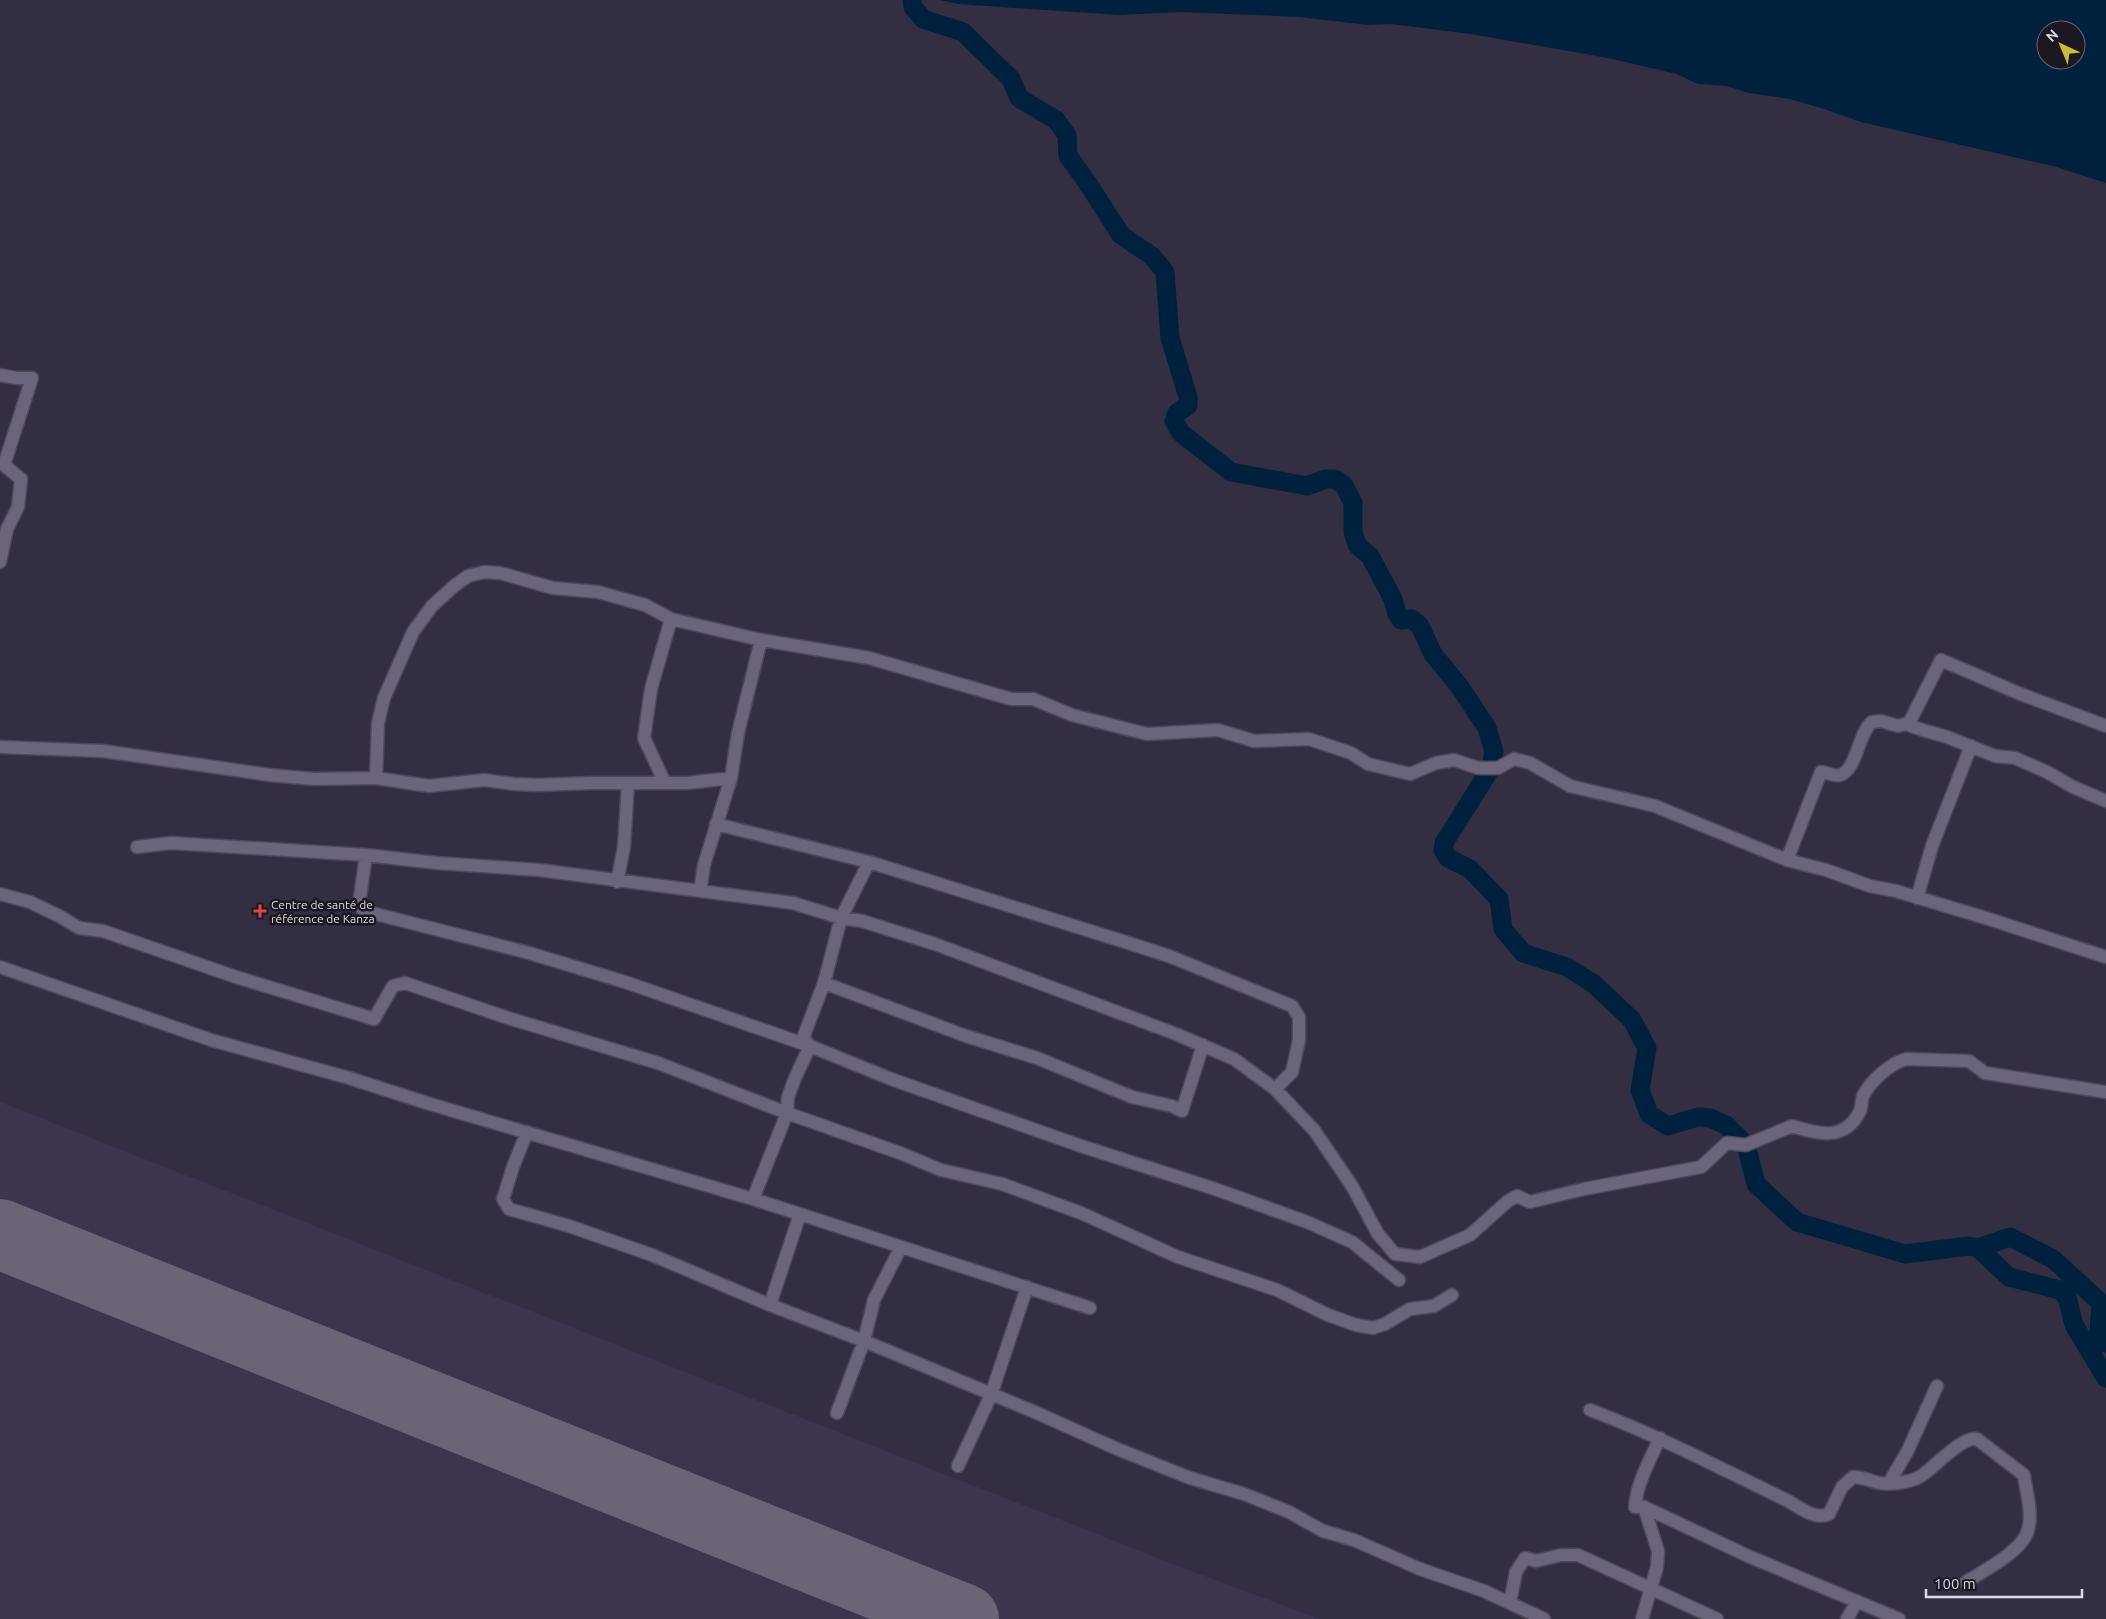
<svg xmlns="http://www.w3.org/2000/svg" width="2106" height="1619" viewBox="0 0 2106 1619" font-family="Ubuntu,sans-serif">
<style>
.built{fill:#3d344e}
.water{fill:#00213d;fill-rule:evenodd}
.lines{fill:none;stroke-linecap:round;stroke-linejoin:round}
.river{stroke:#00213d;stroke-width:19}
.runway{stroke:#6a6476;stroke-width:70}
.minor-casing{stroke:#4e495a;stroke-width:15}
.minor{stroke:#6b647a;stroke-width:12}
.health-dot{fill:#e0444e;stroke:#1b1821;stroke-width:2}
.labels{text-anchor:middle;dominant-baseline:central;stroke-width:5;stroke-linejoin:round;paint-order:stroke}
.poi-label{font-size:12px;fill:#dddae7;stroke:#1b1821;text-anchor:start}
</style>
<rect width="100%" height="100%" fill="#342e42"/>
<path class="built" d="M0,1102L1178,1566L1320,1619H0Z"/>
<path class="water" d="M940,0H2106V183L2053,166L1861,122L1821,108L1790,99L1749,93L1727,86L1698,84L1677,74L1608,58L1471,34L1391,24L1368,25L1299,17L1182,12L1118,15L958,4ZM2046,30H2076V60H2046Z"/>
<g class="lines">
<path class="river" d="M912,0L913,7L923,19L963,32L1011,79L1019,98L1056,120L1067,135L1068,156L1085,179L1121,235L1152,256L1165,272L1170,338L1188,397V405L1177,413L1174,421L1181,433L1231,472L1307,486L1326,479H1335L1344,485L1353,503V532L1357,545L1370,556L1393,599L1397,614L1401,620L1412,619L1420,626L1433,654L1460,687L1487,728L1494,752L1491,768L1444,843L1443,850L1448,858L1470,869L1499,899L1503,929L1523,953L1567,967L1594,984L1632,1020L1647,1048L1640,1090L1649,1114L1668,1126L1698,1117L1710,1118L1726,1125L1746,1145L1756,1184L1797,1222L1905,1254L1968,1246L1978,1248L2009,1277L2060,1290L2067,1297L2074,1325L2106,1378
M1978,1248L2010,1237L2053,1259L2101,1303L2099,1333L2106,1343"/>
<path class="runway" d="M0,1234L964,1619"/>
<g class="minor-casing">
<path id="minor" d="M0,375L16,378H32L4,465L21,479L18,507L7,529L0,562
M1909,723L1911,726L1923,730L1947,737L1995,756L2015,758L2047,772L2073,787L2106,801
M0,747L103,751L270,775L314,779L376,778L429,786L484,780L514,784L538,785L591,783H687L731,778
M376,778L378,723L384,698L413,632L432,606L454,586L468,576L484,572L500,573L553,588L598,592L645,605L671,619L761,640L869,658L1011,699H1033L1072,715L1147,734L1218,730L1254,741L1309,739L1351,753L1368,764L1410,774L1436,763L1454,760L1478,768H1498L1514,759L1530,763L1570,786L1655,806L1787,860L1826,870L1870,886L1896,891L1989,919L2106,957
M665,783L644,738L651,689L671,619
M716,824L869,862L1119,940L1169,956L1292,1006L1299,1017V1040L1292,1072L1275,1089
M137,847L171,843L366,855L437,863L539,870L793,903L841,918L862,921L935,944L1176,1034L1234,1059L1275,1089L1314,1130L1352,1186L1378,1234L1395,1254L1420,1257L1470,1235L1508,1201L1517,1196L1530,1202L1584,1189L1701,1167L1727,1143L1746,1145L1792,1126C1817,1134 1845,1142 1860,1111C1862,1107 1861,1101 1863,1096C1870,1081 1891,1063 1906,1059L1969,1061L1985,1073L2106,1092
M366,855L359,904L364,911L529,953L625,982L810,1046L891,1079L1081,1146L1215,1189L1307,1222L1352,1242L1399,1280
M1787,860L1821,772C1827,772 1833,777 1840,775C1857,770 1858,733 1872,722L1881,721L1898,726L1909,723L1941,660L2023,695L2106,726
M617,882L624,847L628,783
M700,891L704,865L731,778L738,733L761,640
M0,894L30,902L61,917L79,928L103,931L236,977L374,1019L393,986L405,983L508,1018L658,1063L787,1113L900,1153L941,1170L1002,1184L1081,1213L1178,1257L1277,1290L1328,1315L1356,1325L1373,1328L1385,1324L1410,1309L1434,1306L1452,1295
M1917,898L1932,846L1971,746
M0,967L211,1040L349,1078L430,1104L753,1199L1090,1308
M824,983L966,1036L1037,1058L1132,1097L1172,1106L1182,1111L1203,1045
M527,1132L513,1167L503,1199L509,1209L569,1226L652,1255L770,1305L864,1341L1037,1413L1115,1448L1190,1478L1244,1494L1289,1512L1323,1531L1354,1540L1420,1569L1484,1591L1544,1619
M753,1199L787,1113L788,1097L795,1078L810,1046L803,1038L824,983L841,918L869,862
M770,1305L800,1214
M1590,1410C1657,1435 1720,1468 1784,1499C1798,1505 1813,1521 1829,1514L1842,1487L1853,1477C1862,1477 1871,1481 1879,1483C1892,1485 1914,1482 1924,1474C1936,1465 1963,1436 1977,1439L2024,1475C2026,1491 2033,1513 2028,1530C2023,1551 1983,1571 1966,1582
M837,1413L864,1341L874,1300L901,1247
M958,1466L991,1395L1027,1287
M1889,1483L1908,1450L1937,1386
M1644,1507L1748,1556L1899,1619
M1510,1602L1516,1572L1525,1558L1536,1561L1561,1555H1578L1717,1619
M1642,1619L1657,1567L1658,1551L1644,1507H1635C1637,1482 1650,1460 1660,1438
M1847,1619L1857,1601"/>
</g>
<use href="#minor" class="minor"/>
</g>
<path class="health-dot" d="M257.5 903.5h5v5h5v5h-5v5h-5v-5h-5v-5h5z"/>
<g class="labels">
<g class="poi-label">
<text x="271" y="904">Centre de santé de<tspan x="271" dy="14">référence de Kanza</tspan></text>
</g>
</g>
<g transform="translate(2061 45) rotate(316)"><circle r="24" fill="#1b1821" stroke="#696670"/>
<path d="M0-4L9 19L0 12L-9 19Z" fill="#c9bb3b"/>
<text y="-8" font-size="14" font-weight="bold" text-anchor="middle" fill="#dddae7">N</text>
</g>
<path d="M1926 1589v8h156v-8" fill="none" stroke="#dddae7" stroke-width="2.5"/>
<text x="1934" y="1589" font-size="15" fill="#dddae7" stroke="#1b1821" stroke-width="4" paint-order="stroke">100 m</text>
</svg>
